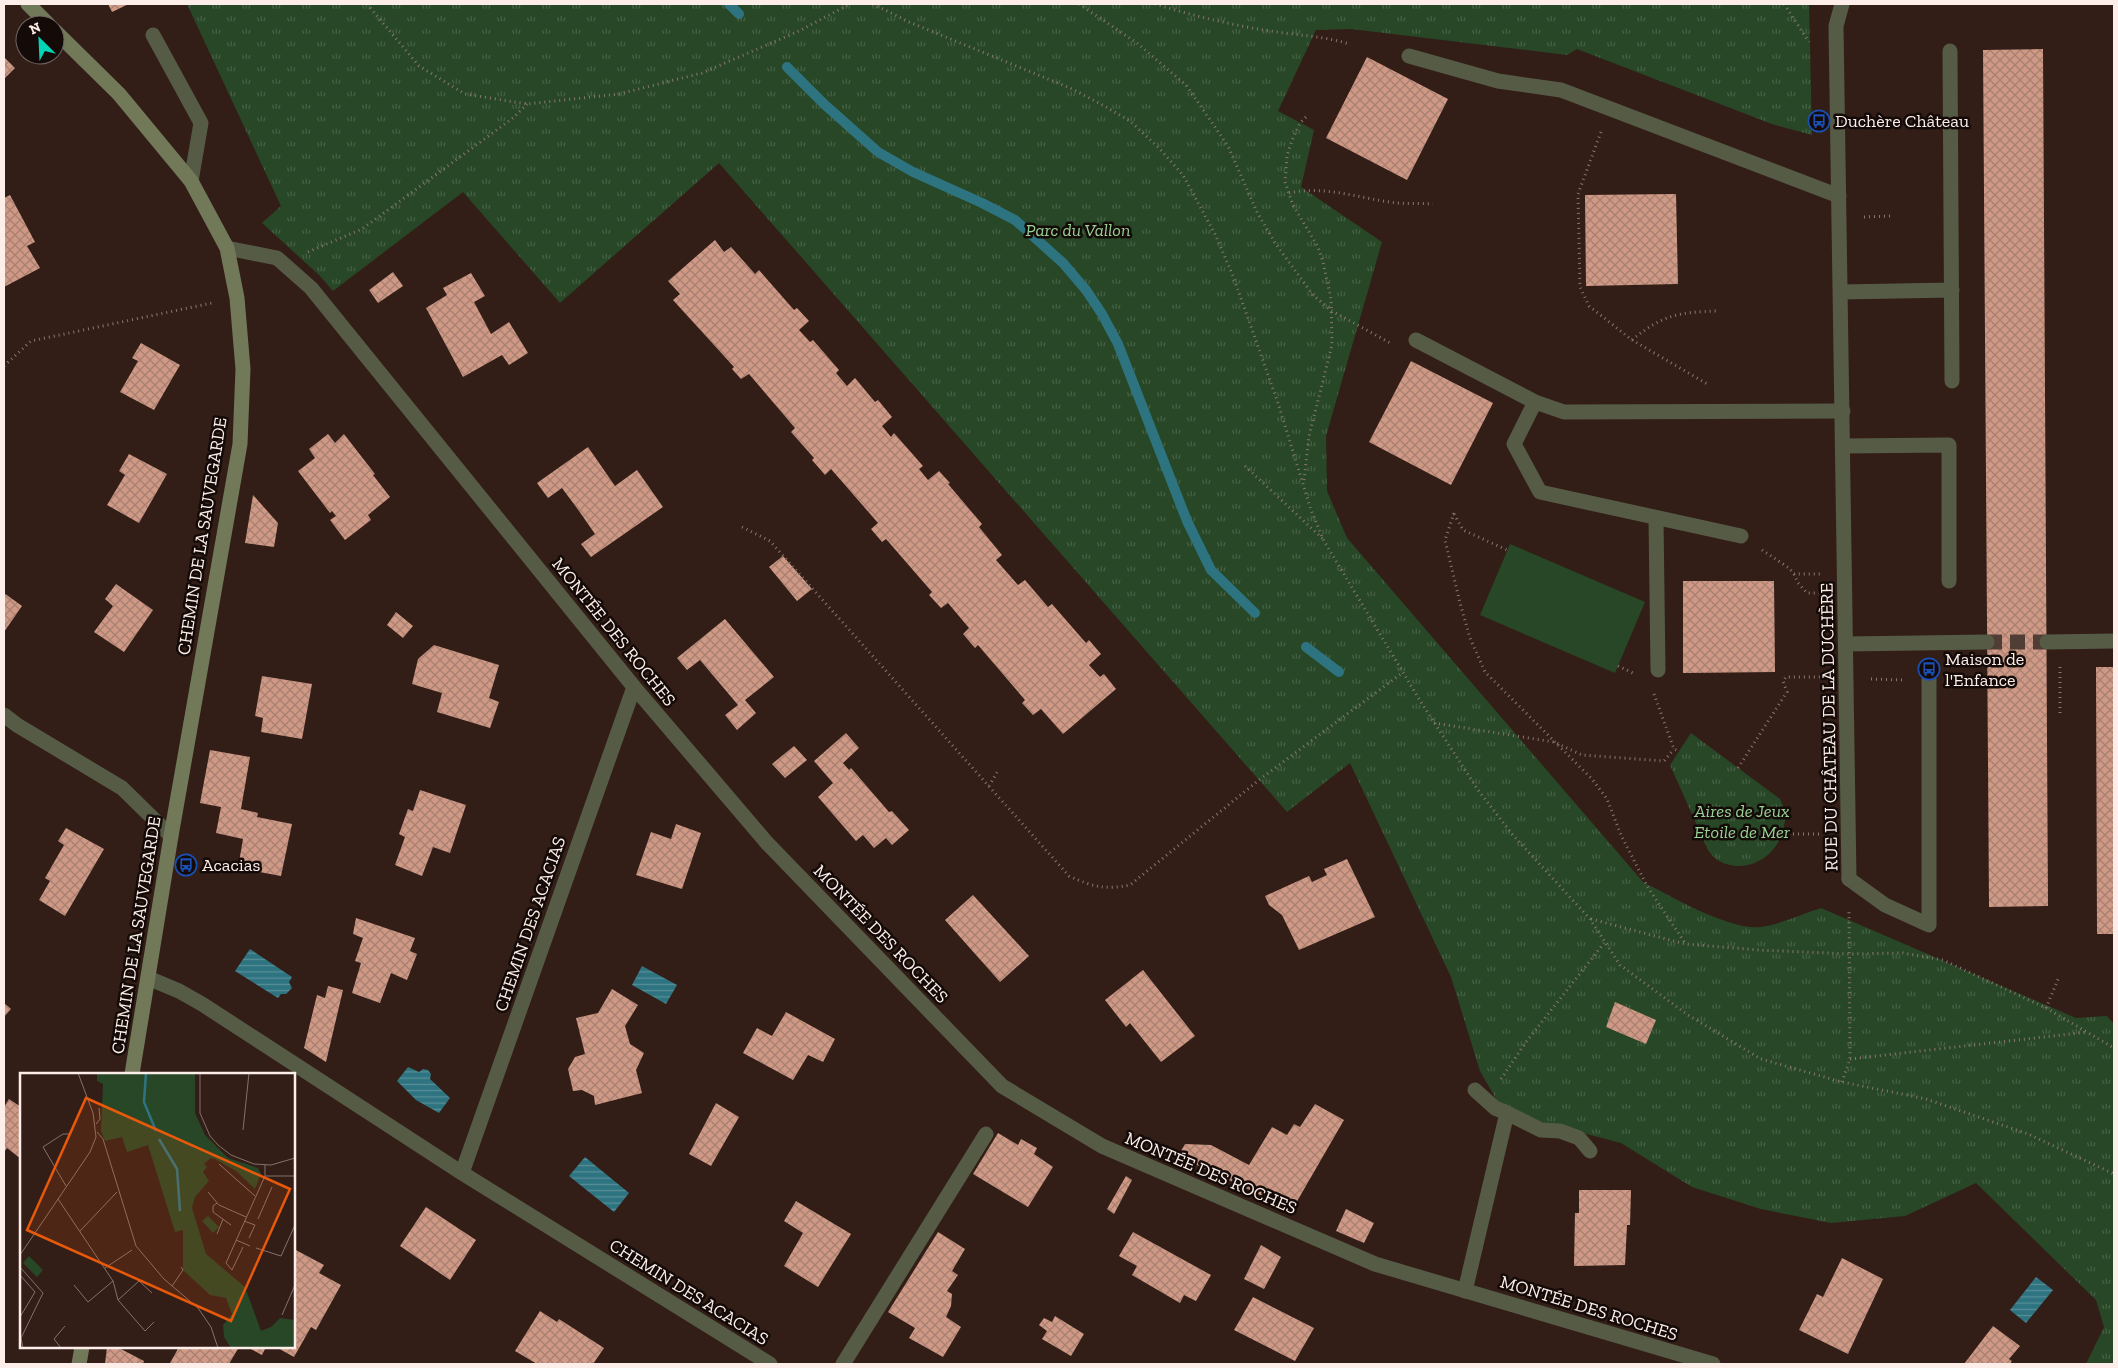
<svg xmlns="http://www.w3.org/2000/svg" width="2118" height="1368" viewBox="0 0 2118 1368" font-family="'Zilla Slab',serif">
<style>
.park{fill:url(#park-tufts)}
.garden{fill:#274726}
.water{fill:url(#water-rules)}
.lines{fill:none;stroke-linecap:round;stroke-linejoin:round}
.stream{stroke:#2e7480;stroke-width:10}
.building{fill:url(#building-cross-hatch)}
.street-tunnel{stroke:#503d36;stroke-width:15;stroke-dasharray:15 8;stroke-linecap:butt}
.path{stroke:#897771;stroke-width:3;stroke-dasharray:1 4;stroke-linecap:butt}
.lane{stroke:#565b46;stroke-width:15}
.street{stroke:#565b46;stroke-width:15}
.secondary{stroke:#727959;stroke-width:15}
.labels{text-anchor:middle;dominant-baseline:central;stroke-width:5;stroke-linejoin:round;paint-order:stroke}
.poi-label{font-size:18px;fill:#fdeee9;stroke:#140b08;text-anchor:start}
.park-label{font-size:18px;font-style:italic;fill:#98d195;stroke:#140b08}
.street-label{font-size:18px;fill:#fdeee9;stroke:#140b08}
.inset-river{fill:none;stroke:#2e7480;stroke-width:2.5}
.inset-road{fill:none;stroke:#83716b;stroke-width:1}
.view{fill:#e8590c;fill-opacity:0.15;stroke:#e8590c;stroke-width:2.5}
.inset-edge{fill:none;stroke:#fdeee9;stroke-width:2.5}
</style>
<defs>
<pattern id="park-tufts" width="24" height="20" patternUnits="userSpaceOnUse" patternTransform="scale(1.25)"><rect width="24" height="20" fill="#274726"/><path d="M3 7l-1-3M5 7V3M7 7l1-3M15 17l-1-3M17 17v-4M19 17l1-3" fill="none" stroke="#476246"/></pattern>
<pattern id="water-rules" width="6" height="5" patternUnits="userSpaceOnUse" patternTransform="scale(1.25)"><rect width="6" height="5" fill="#2e7480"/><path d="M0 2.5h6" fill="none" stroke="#588f98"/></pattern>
<pattern id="building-cross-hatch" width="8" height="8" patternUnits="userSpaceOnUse" patternTransform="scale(1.25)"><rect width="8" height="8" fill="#cf9985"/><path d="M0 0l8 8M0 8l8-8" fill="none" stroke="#a88072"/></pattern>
</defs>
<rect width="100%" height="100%" fill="#321e17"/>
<path class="park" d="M187,4H1809L1812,135L1772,124L1577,49L1567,55L1351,29L1316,30L1278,111L1314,130L1301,187L1382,242L1326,436L1327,491L1347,538L1643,882C1671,896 1730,931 1761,927C1781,924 1802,914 1821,908L2076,1018L2107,1016L2114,1024V1364H2086L2104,1327L2096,1300L1976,1183L1905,1216L1831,1223L1761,1209L1692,1187L1621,1143L1518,1116L1499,1104L1480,1071L1451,977L1350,763L1287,812L719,163L560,303L463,192L333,291L319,275L262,223L281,206Z
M1691,733L1780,799C1782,804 1785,809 1786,814C1786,817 1785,822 1784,825C1780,855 1748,876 1719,861C1715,859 1711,854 1708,850L1670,765Z"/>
<path class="garden" d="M1510,544L1645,602L1615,673L1480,615Z"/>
<path class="water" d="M250,949L292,977L289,982L292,988L286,994H281L278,998L235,971Z
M642,966L677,985L666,1004L632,985Z
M408,1067L419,1072L423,1069L428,1070L431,1074L430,1079L450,1098L439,1113L416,1100L397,1081Z
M585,1157L629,1193L614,1212L569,1176Z
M2036,1277L2053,1290L2026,1323L2010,1310Z"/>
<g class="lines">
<path class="stream" d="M729,4L739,14
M787,67L824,104L878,152L913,172L982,203L1015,220L1063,263L1086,290L1102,314L1118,344L1187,521L1211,570L1255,613
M1306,647L1339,672"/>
</g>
<path class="building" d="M108,4H129L112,12Z
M2043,49L2048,906L1989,907L1983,50Z
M4,57L15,68L4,79Z
M1367,57L1448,99L1407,180L1326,138Z
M1676,194L1678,284L1586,286L1585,195Z
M10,195L35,242L27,246L40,268L4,287V198Z
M715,240L724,252L731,247L755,274L759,270L794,310L797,308L809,321L799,330L810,342L813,340L839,370L836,373L847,386L855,378L875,402L878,400L892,417L882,426L891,437L894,433L923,466L919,469L928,480L939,471L950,483L948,484L982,524L979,527L1002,555L996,560L1018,585L1025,580L1048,607L1052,604L1086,643L1089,640L1101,654L1089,665L1100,677L1104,674L1116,689L1063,734L1041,709L1033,715L1022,703L1025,700L978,645L975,648L963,634L969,628L948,603L941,608L929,595L932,592L886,539L882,542L871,529L878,523L831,469L825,475L812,460L814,458L791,432L795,428L749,374L741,379L732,369L734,367L673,300L680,294L668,281Z
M393,272L403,286L378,303L369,290Z
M471,273L485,296L474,302L491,334L509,322L528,353L509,365L502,355L463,377L426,308L447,295L443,288Z
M141,343L180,365L154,410L120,392L138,361L132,358Z
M1411,361L1493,403L1451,485L1369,442Z
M328,434L335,443L344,434L375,474L373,475L390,497L368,515L371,520L345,540L330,520L336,516L332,511L330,513L298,471L315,458L309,449Z
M588,447L615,486L637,470L663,507L591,557L581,544L595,534L579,511L562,488L548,498L537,483Z
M129,454L167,474L139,523L107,505L125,475L119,471Z
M253,495L278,523L274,547L245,543Z
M783,556L812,589L797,601L769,567Z
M1683,581H1774L1775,672L1683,673Z
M116,584L153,610L124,652L94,632L113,606L105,599Z
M4,593L22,606L4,632Z
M396,612L413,626L403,638L387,625Z
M725,619L774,677L745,700L756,713L737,730L725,715L738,705L700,660L687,670L677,658Z
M434,645L499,665L489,698L499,702L490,728L437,712L442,693L412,684L418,659Z
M2096,667H2114V934H2097Z
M262,676L312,684L302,739L261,732L263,718L255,716Z
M846,733L859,748L843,763L849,770L851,768L889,812L892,811L909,830L892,845L886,838L874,848L863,835L856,841L818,797L833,783L814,761Z
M794,746L807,760L785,778L772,764Z
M210,750L250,757L241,809L258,813L257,817L292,824L281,876L238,868L243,839L216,833L221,807L200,803Z
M420,790L466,805L450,853L433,847L422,876L395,865L405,837L399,834L408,809L413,811Z
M676,824L701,833L682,889L636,875L651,832L671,839Z
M66,828L104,849L65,916L39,900L50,881L45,878L64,845L58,841Z
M1347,859L1375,917L1299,950L1282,915L1269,905L1265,896L1309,876L1312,882L1327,875L1324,869Z
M973,895L1029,956L1000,982L945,920Z
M356,918L415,938L410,951L417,954L407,980L391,973L380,1003L352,993L361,963L355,961L363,938L353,934Z
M1143,970L1195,1036L1161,1062L1130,1023L1126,1027L1105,1000Z
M328,986L343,990L326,1062L304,1048L317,995L325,998Z
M612,989L638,1005L625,1026L630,1044L644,1053L636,1070L642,1093L595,1105L594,1096L582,1090L573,1091L568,1069L575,1057L585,1054L576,1018L598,1013Z
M1615,1002L1656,1020L1646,1044L1606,1027Z
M4,1003L11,1009L4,1017Z
M786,1012L835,1039L823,1062L808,1055L793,1080L743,1053L757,1028L772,1036Z
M9,1099L21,1107V1159L7,1148L4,1152V1107Z
M716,1103L739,1117L711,1166L689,1154Z
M1315,1104L1344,1120L1292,1210L1178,1156L1185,1144L1211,1145L1249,1165L1272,1127L1287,1135L1294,1124L1300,1127Z
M998,1133L1018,1145L1021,1139L1037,1148L1034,1154L1053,1167L1028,1207L973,1174Z
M1126,1176L1132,1180L1114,1214L1107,1209Z
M1579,1190H1631L1630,1225H1627L1625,1265L1574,1266L1575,1213H1579Z
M796,1201L851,1234L818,1287L784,1266L803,1233L784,1221Z
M426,1207L476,1240L450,1280L400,1246Z
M1346,1209L1374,1223L1364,1243L1336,1231Z
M938,1232L965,1249L952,1271L958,1275L947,1291L952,1294L951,1306L946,1317L961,1327L943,1357L909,1338L915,1328L888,1312Z
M1133,1232L1211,1275L1196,1301L1184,1295L1180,1303L1132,1275L1137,1266L1119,1256Z
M1261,1245L1281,1257L1264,1289L1244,1279Z
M294,1249L324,1265L319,1273L341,1285L316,1330L311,1327L294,1357L276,1347H294Z
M1842,1258L1883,1279L1848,1354L1799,1330L1817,1294L1823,1297Z
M1253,1297L1314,1328L1295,1361L1234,1330Z
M540,1311L557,1322L559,1319L604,1348L593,1364H537L515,1351Z
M1055,1316L1084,1334L1071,1356L1042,1339L1047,1331L1039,1325L1044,1318L1052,1322Z
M1993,1326L2020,1346L2009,1359L2012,1361L2010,1364H1964Z
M107,1347H117L144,1361L143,1364H105Z
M179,1347H239L229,1364H173L170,1363Z
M247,1347H266L262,1355Z"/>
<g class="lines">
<path class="street-tunnel" d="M1987,642H2047"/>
<path class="path" d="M367,4L419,66L465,94L527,104L619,94L702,73L799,31L850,4
M873,4L909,22L1070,88L1099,103L1130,121L1159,148L1183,175L1216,236L1233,276L1278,403L1311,510L1324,541L1419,699L1478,790L1512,834L1590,919L1620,965L1688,1015L1761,1059L1842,1082L1926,1099L2028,1134L2114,1174
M1079,4L1137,43L1186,85L1228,146L1257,212L1275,243L1313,295L1332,311L1392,344
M1155,4C1197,17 1240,27 1284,33C1306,36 1327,37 1349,44
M1784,4L1809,42
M1601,132L1578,194L1580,287L1589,306L1632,340L1709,385
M1289,193C1326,185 1361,199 1397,203C1409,204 1421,203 1433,204
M1864,217L1891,216
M308,252L362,229L513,118L527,104
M1632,340C1662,315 1679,312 1718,311
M4,366L31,341L212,303
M1245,466L1323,539
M1304,480L1309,436L1332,345L1331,299L1323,262L1318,247L1293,205L1285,182L1287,156L1292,140L1300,123L1307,116
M1454,513L1445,540L1460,603L1470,638L1485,672L1592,779L1607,799L1621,835L1647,886L1685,943
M1454,514L1463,530L1507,550
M742,527L770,541L1069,876C1093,887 1105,890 1130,885L1259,780L1402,673
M1762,550L1789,568L1794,574H1820
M1794,574L1798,583L1807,593H1820
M1618,666L1633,673
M2060,667V716
M1871,679L1903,680
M1654,694L1674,749L1679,751
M1434,723L1554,742L1582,755L1664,761L1674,749
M1738,768L1787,692L1783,681L1786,677H1820
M989,786L999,769
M1783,834H1823
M1591,919L1685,944L1759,950L1849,954L1903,953L1943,960L2046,1008L2114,1048
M2046,1008L2059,977
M1850,1059L2088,1032
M1501,1079L1526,1042L1604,943
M1842,1082L1850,1059L1849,910"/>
<path class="lane" d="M153,35L201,123L191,181
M1950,51L1952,381
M1409,56L1498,81L1561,90L1839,196
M1841,292L1952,290
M1416,340L1535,402L1564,412L1843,411
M1535,402L1514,444L1540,492L1741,536
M1843,446L1949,445V581
M1656,518L1658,670
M4,715L17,725L122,788L171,836
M1849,879L1885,905L1929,925V679
M1507,1113L1541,1130L1560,1131L1579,1138L1590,1151
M1465,1291L1507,1113L1495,1108L1475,1090"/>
<path class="street" d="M1842,4L1836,26L1849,879
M227,248L277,258L311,288L634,687L767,843L1002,1086L1102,1146L1375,1264L1713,1364
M2047,642L2114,641
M1846,644L1987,642
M148,978L179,991L202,1004L462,1173L770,1364
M462,1173L634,687
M843,1364L986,1134"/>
<path class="secondary" d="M28,4L49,25
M55,31L119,94L191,181L227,248L237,298L243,369L240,444L171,836L132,1074
M79,1364L82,1347"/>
</g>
<defs>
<g id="bus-ring" transform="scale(1.125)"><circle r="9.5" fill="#140b08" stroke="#1a4fb4" stroke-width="1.5"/><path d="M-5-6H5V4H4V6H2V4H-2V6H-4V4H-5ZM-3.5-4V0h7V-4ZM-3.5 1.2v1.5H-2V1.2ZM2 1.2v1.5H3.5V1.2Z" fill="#1a4fb4"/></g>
</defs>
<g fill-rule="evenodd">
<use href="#bus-ring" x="1819" y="121"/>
<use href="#bus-ring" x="1929" y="669"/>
<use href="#bus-ring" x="186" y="865"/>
</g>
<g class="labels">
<g class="poi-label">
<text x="1835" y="121">Duchère Château</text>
<text x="1945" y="659">Maison de<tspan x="1945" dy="21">l'Enfance</tspan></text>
<text x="202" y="865">Acacias</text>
</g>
<g class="park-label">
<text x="1078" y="230">Parc du Vallon</text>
<text x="1742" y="811">Aires de Jeux<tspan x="1742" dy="21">Etoile de Mer</tspan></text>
</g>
<g class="street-label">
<text transform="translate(202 536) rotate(-81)">CHEMIN DE LA SAUVEGARDE</text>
<text transform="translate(614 632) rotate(51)">MONTÉE DES ROCHES</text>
<text transform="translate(1829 727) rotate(-91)">RUE DU CHÂTEAU DE LA DUCHÈRE</text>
<text transform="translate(530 924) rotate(-71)">CHEMIN DES ACACIAS</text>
<text transform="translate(881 934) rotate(46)">MONTÉE DES ROCHES</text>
<text transform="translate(136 935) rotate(-81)">CHEMIN DE LA SAUVEGARDE</text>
<text transform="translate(1211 1173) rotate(23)">MONTÉE DES ROCHES</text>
<text transform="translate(689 1292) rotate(32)">CHEMIN DES ACACIAS</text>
<text transform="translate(1589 1308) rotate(17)">MONTÉE DES ROCHES</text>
</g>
</g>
<g transform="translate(20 1073)">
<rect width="275" height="275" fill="#321e17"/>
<path d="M77,0H175V40L185,62L208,85L238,95L241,101L235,116L216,98L195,86L191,85L184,91L187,94L183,99L189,108L175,124L172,135L186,181L225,214L241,258L251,254L260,245L275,247V275H211L204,264L203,252L212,241L206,225L190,222L163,197V157L155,159L128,72L107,79L102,64L85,68L81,58L83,11L77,8Z" fill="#274726"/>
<path d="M188,143L199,154L193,160L182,148ZM9,183L23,197L17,204L3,190Z" fill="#274726"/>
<path class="inset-river" d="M126,0L124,29L136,58M139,66L157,96L160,138"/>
<path class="inset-road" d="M180,0V40L190,63L198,72L211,82L234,91L251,92L275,85M76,51L80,46L79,35M223,57L229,0M77,59L83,66L116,173L144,206L178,235L191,254L198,275M199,91L235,123M245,103H275M46,113L23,74L43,61H50M188,119L199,132L226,144M38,126L93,208L98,227L125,258L134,249M197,130L193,133V139L211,152M238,146L252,114M224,148L235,152L229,165M60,158L97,119M197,161L203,146M216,167L230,173M223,174L212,197L206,190L245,103V92M236,175L261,183L275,152M0,182L70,79L76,64L73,40L58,0M0,194L23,220L1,265L3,275M85,195L112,177M0,202L15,219L0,244M54,212L68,229L93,208M152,213L163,197L161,194M98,227L119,208L132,220M262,242L275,212M41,275L34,266L45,253"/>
<path class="view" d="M66,25L270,116L211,248L7,157Z"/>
<rect width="275" height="275" class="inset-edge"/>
</g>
<rect width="2118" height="1368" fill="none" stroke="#fdeee9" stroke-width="10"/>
<g transform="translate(40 40) rotate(336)"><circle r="24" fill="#140b08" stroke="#716662"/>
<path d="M0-4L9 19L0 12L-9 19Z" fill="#01d5b6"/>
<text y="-8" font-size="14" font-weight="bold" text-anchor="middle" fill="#fdeee9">N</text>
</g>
</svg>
